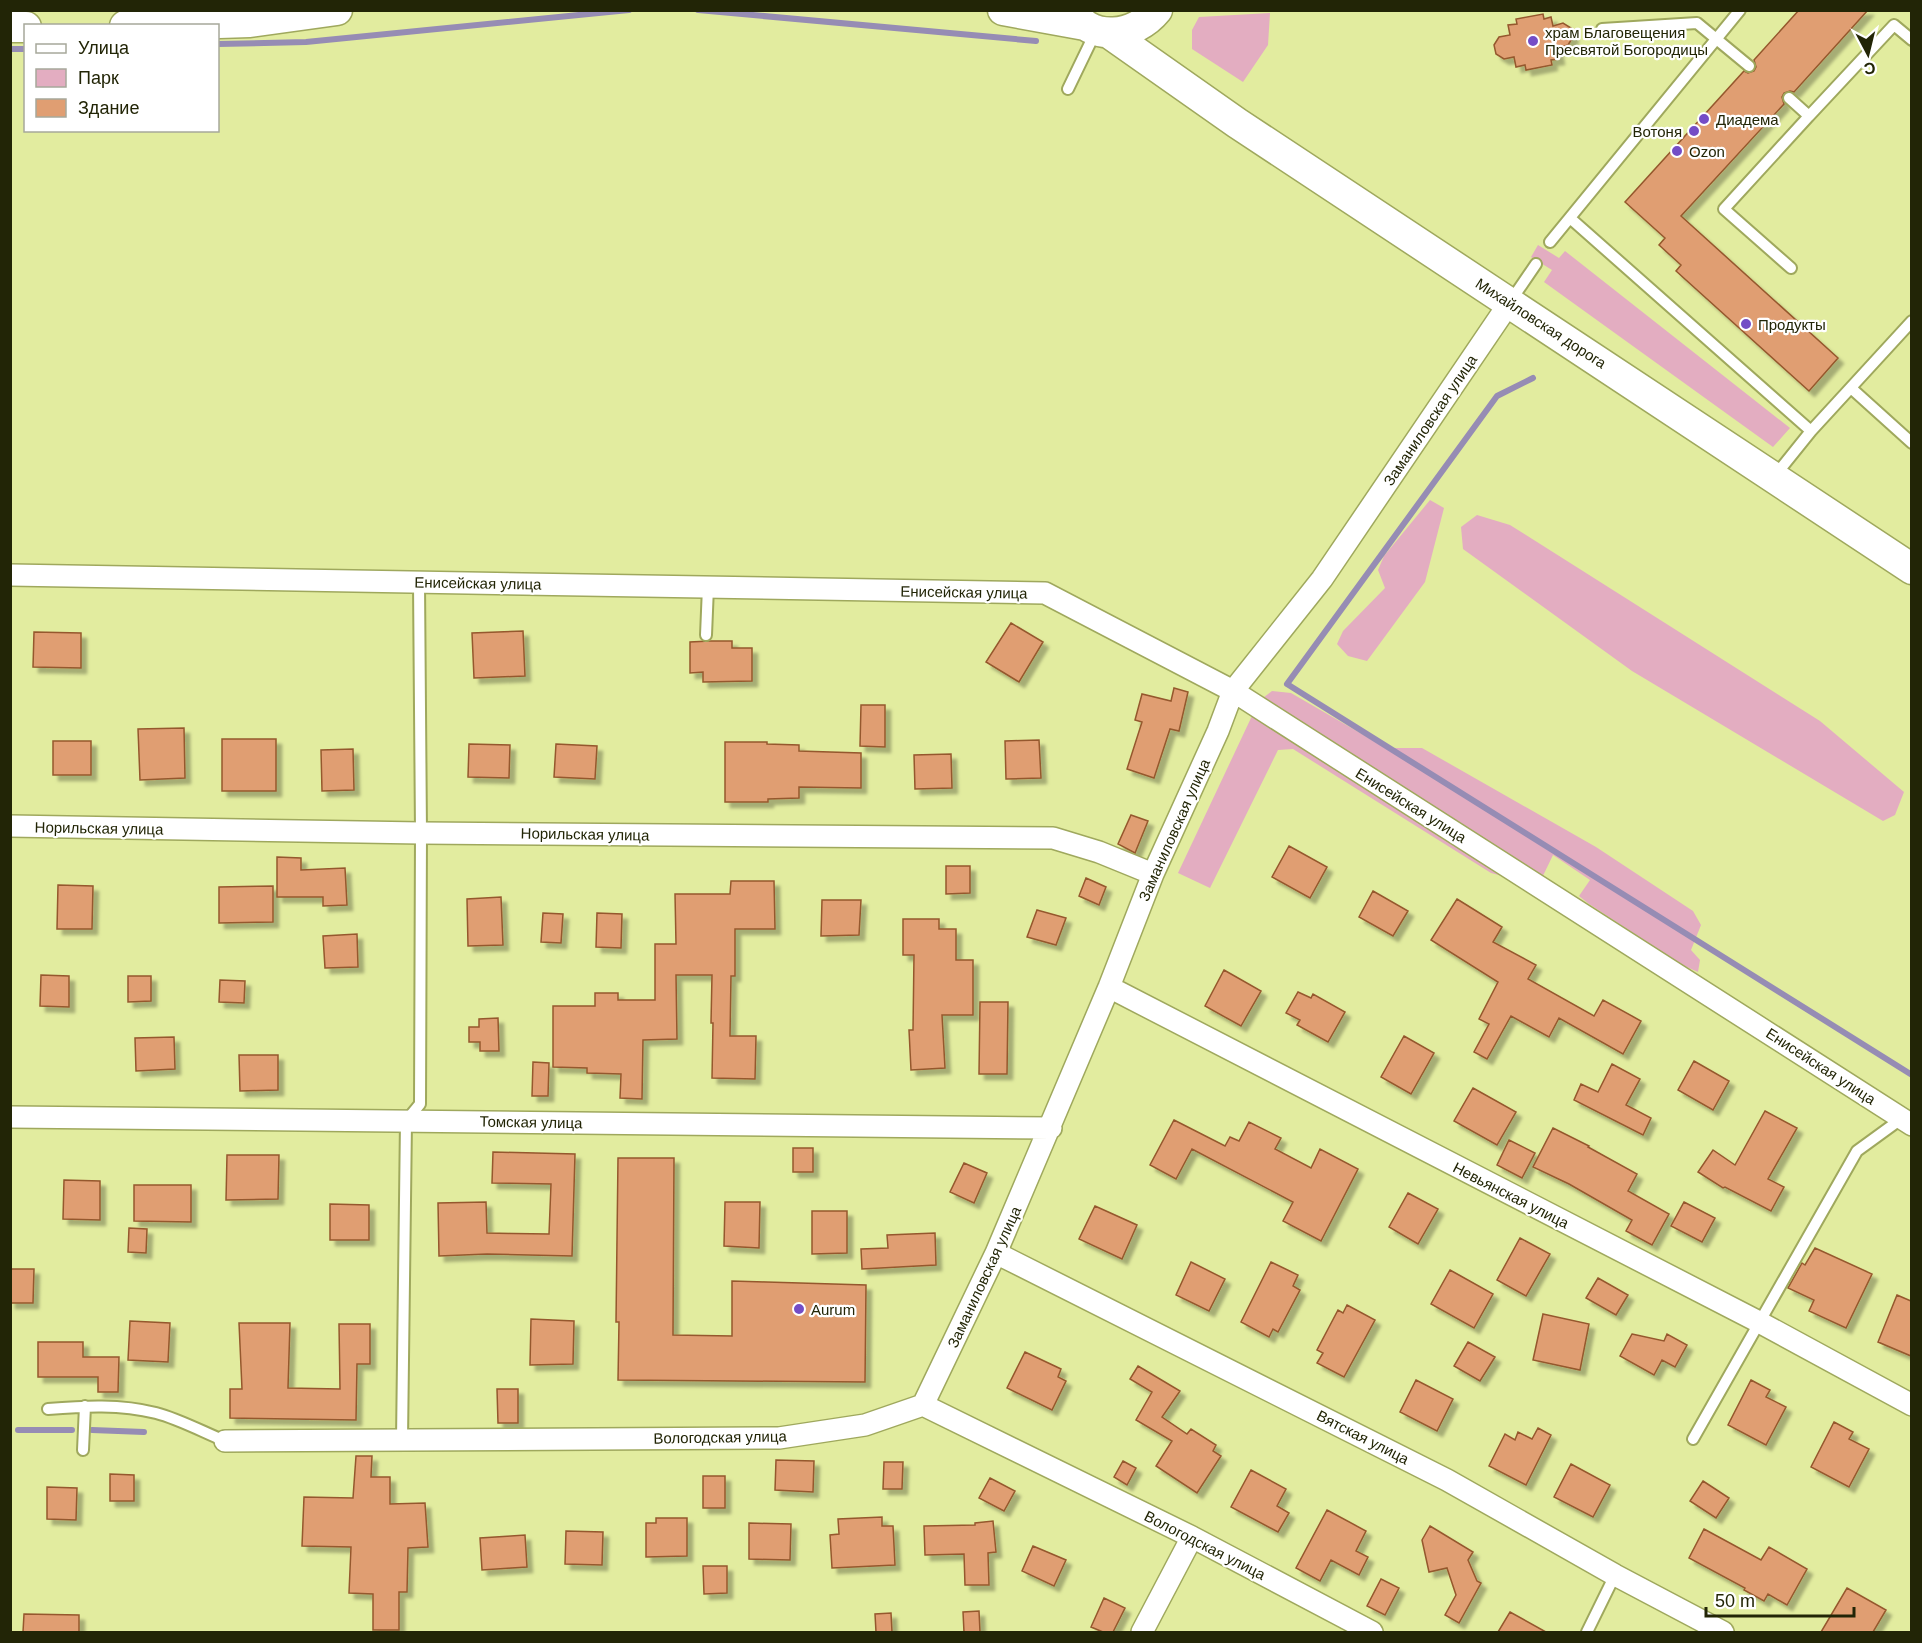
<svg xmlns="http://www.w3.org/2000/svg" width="1922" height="1643" viewBox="0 0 1922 1643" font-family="Helvetica,sans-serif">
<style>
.green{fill:#e3adc1}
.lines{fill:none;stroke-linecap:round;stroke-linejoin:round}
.stream{stroke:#968cb4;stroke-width:6}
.building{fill:#e09e72;stroke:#95582d;stroke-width:1.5;filter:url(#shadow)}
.lane-casing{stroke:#9fa85d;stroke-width:14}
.street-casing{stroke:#9fa85d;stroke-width:24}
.secondary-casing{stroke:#9fa85d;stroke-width:33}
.lane{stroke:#fff;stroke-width:10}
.street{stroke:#fff;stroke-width:21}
.secondary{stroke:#fff;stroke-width:30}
.poi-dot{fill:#744dc6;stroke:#fff;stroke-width:2}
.labels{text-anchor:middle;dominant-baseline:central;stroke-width:4.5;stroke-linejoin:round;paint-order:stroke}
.poi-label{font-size:15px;fill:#222506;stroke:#fff;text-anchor:start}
.street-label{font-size:15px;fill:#222506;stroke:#fff}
</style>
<defs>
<filter id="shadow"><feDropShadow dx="5.5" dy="5.5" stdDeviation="1.5" flood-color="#0004"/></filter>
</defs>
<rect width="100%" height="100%" fill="#e2ec9f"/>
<path class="green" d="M1270,13L1268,45L1243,82L1192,49V30L1199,17Z
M1538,245L1559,258L1565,251L1790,428L1773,447L1544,282L1552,270L1531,257Z
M1430,500L1444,508L1425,582L1367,661L1348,656L1337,644L1343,631L1385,588L1378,570L1384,556Z
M1477,515L1510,525L1820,721L1904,792L1895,815L1883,821L1632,671L1463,549L1461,527Z
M1272,691L1291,693L1386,748H1422L1596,847L1693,911L1701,925L1691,950L1700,960L1698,972L1680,964L1589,904L1579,896L1590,880L1553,855L1540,882L1529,883L1491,873L1293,749L1278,750L1210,888L1178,873L1259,701Z"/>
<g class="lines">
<path class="stream" d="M698,10L1036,41
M218,44L306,42L629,10
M10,49H26
M1533,378L1497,396L1287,684L1912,1075
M18,1430H72
M92,1430L144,1432"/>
</g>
<path class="building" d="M1799,10H1868L1794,92L1790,91L1784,93L1782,97L1784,104L1681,216L1838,358L1809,391L1676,271L1681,265L1659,245L1665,238L1625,202L1744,71L1748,73L1754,71L1756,67L1754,60Z
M1543,14L1544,19L1551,17L1553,26L1563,23L1571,28L1573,37L1568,45L1557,48L1559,59L1551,60L1552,65L1526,70L1525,65L1516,67L1514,57L1504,59L1496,54L1494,45L1499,37L1510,35L1508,25L1517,24L1516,19Z
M1011,623L1043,642L1019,682L986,662Z
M523,631L525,676L474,678L472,633Z
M34,632L81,633V668L33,667Z
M710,641H732V648H752V681L703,682V672L690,673V642Z
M1174,688L1188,692L1179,731L1170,729L1154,778L1127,769L1142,722L1135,720L1142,694L1171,701Z
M861,705H885V747L860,746Z
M184,728L185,778L140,780L138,729Z
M222,739H276V791H222Z
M1039,740L1041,778L1006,779L1005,741Z
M53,741H91V775H53Z
M725,742H767V744L799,745V751L861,753V788L799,787V798L768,799V802H725Z
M469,744L510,745L509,778L468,777Z
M556,744L597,746L595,779L554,777Z
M353,749L354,790L322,791L321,750Z
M951,754L952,788L915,789L914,755Z
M1131,815L1148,821L1135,853L1118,844Z
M1289,846L1327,867L1310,898L1272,877Z
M277,857L301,858V870L345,868L347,905L323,906V897H277Z
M946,866H970V893L946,894Z
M1086,878L1106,887L1099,905L1079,896Z
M731,881H774L775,929H735V976H731L730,1036H756L755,1079L712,1078L713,1023H711L712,975H676L677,1039L643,1040L642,1099L620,1098L621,1074L587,1073V1068L553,1067V1006H595V993H618V1000H655V944H676L675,894H730Z
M58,885L93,886L92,929H57Z
M273,886V922L219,923V887Z
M1373,891L1408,911L1393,936L1359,917Z
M501,897L503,945L468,946L467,899Z
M1457,899L1502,927L1493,942L1536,965L1528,979L1594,1016L1603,1000L1641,1021L1623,1054L1559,1018L1549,1037L1511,1016L1487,1059L1474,1052L1489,1024L1479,1019L1498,982L1431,940Z
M822,900H861L859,935L821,936Z
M1037,910L1066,918L1056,945L1027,937Z
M543,913L563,914L561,943L541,942Z
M597,913L622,914L621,948L596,947Z
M903,919H939V929H956V960H973V1015H942L945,1068L911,1070L909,1030H913L914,955H903Z
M357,934L358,967L325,968L323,936Z
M1224,970L1261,991L1241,1026L1205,1006Z
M41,975L69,976V1007L40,1006Z
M128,976H151V1001L128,1002Z
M220,980L245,981L244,1003L219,1002Z
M1298,992L1311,998L1313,994L1345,1012L1328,1042L1297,1025L1300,1020L1286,1013Z
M980,1002H1008L1007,1074H979Z
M498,1018L499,1051H480V1042H469V1027H479V1019Z
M1404,1036L1434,1053L1411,1094L1381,1077Z
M174,1037L175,1069L136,1071L135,1038Z
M239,1055H278V1090L240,1091Z
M1694,1061L1729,1081L1713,1110L1678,1090Z
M533,1062L549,1063L548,1096H532Z
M1612,1064L1640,1079L1626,1105L1651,1118L1643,1135L1574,1100L1581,1084L1598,1092Z
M1473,1088L1516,1112L1497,1145L1454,1121Z
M1765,1111L1797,1128L1768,1179L1784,1187L1771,1211L1725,1187L1723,1188L1698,1172L1713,1150L1735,1165Z
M1174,1120L1225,1146L1230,1137L1239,1141L1249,1122L1281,1138L1275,1149L1311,1168L1320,1149L1358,1169L1321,1241L1283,1221L1293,1202L1192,1149L1176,1179L1150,1165Z
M1553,1128L1589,1146L1588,1147L1637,1174L1628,1191L1669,1214L1652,1245L1626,1231L1632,1220L1569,1184L1533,1167Z
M1509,1140L1535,1153L1522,1178L1497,1165Z
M793,1148H813V1172H793Z
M493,1152L575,1154L572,1256L487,1254L439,1256L438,1203L486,1202L487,1233L549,1234L551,1184L492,1183Z
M227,1155H279L278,1199L226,1200Z
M618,1158H674L673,1335L732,1336V1281L866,1285L865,1382L618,1380L619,1322H616Z
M964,1163L987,1173L974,1203L950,1192Z
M64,1180L100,1181V1220L63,1219Z
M134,1185H191V1222L134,1221Z
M1408,1193L1438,1209L1418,1244L1389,1227Z
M725,1202H760L759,1248L724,1246Z
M1684,1202L1715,1218L1702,1242L1671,1226Z
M330,1204L369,1205V1240H330Z
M1095,1206L1137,1225L1122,1259L1079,1239Z
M812,1211H847V1253L812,1254Z
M129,1228L147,1229L146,1253L128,1252Z
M935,1233L936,1265L862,1269L861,1249L888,1248L887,1235Z
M1520,1238L1550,1254L1526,1296L1497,1280Z
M1815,1248L1872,1274L1846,1328L1809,1311L1814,1300L1788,1288L1802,1263L1805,1265Z
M1191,1262L1225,1279L1209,1311L1176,1295Z
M1271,1262L1298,1275L1293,1286L1300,1290L1278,1332L1273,1329L1269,1337L1241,1322Z
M10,1269H34L33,1303H10Z
M1450,1270L1493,1294L1474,1328L1431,1304Z
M1598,1278L1628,1295L1616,1315L1586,1298Z
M1897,1295L1911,1301V1356L1878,1342Z
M1347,1305L1375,1320L1344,1377L1317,1363L1323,1353L1317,1350L1338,1310L1343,1313Z
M1543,1314L1589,1324L1580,1370L1533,1360Z
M531,1319L574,1321L573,1364L530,1365Z
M130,1321L170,1323L168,1362L128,1360Z
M239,1323H290L288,1388L340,1389L339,1324H370V1364H357L356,1420L230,1418V1389H242Z
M1632,1334L1664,1341L1667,1334L1687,1345L1675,1367L1662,1360L1654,1375L1620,1356Z
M38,1342H83V1357H119L118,1392H98V1377H38Z
M1468,1342L1495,1357L1480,1381L1454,1366Z
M1025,1352L1061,1369L1058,1377L1066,1381L1052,1410L1007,1388Z
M1138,1366L1180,1391L1162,1417L1187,1434L1191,1429L1216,1445L1213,1451L1221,1456L1197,1493L1156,1466L1172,1441L1136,1420L1152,1392L1130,1379Z
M1416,1380L1453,1399L1437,1431L1400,1412Z
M1751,1380L1770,1390L1766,1397L1786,1407L1766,1445L1728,1425Z
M497,1389H518V1423H498Z
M1834,1422L1853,1432L1849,1439L1869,1449L1849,1487L1811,1467Z
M1538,1428L1551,1435L1526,1485L1489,1466L1505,1434L1515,1440L1518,1432L1532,1439Z
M356,1456H372L371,1477H390V1504L425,1503L428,1547L408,1548L407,1592H399V1630H373V1594L349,1593L351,1547L302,1546L304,1497L353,1498Z
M776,1460L814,1461L813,1492L775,1490Z
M1123,1461L1136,1468L1127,1485L1114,1477Z
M884,1462H903L902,1489H883Z
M1571,1464L1610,1485L1593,1517L1554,1497Z
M1251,1470L1286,1489L1277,1506L1289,1513L1278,1532L1231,1507Z
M110,1474L134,1475V1501H110Z
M703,1476H725V1508H703Z
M990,1478L1015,1491L1004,1511L979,1498Z
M1703,1481L1729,1498L1716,1518L1690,1501Z
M47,1487L77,1488L76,1520L47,1519Z
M1327,1510L1366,1531L1356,1551L1368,1557L1359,1575L1331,1560L1320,1581L1296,1568Z
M882,1517V1526H893L895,1565L832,1568L830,1535L839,1534L838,1519Z
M656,1518H687V1556L646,1557V1523H656Z
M993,1521L996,1552L988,1553L989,1585H965L964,1554L925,1555L924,1526L975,1525V1523Z
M749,1523L791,1524L790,1560L749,1559Z
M1430,1526L1473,1552L1468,1560L1477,1581L1481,1583L1459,1623L1445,1615L1456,1595L1447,1568L1429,1572L1422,1540Z
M1704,1529L1761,1560L1769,1547L1807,1569L1787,1605L1768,1594L1764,1601L1744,1590L1745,1588L1689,1558Z
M566,1531L603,1532L602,1565L565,1564Z
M525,1535L527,1567L482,1570L480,1538Z
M1033,1546L1066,1560L1054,1586L1022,1571Z
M703,1566H727V1593L704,1594Z
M1381,1579L1399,1588L1385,1615L1367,1606Z
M1847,1588L1886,1610L1873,1632H1821Z
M1104,1598L1125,1608L1113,1632H1103L1091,1627Z
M979,1611L980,1632H964L963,1612Z
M1510,1612L1546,1632H1498Z
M891,1613L892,1632H876L875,1614Z
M24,1614L79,1615V1632H23Z"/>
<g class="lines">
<g class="lane-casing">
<path id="lane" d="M1602,29L1697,23L1749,66
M1068,89L1095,33
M1789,98L1809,116L1724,209L1791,268
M1809,116L1894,25L1912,40
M1570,218L1811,431
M1550,242L1740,10
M1510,302L1536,264
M1851,388L1912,443
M1774,477L1811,431L1912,321
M706,635L708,587
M48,1409C84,1406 120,1404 156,1413C179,1419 203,1432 225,1441
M1693,1439L1857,1151L1901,1119
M402,1440L406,1121L420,1104L421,833L419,583
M83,1450L85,1406
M1587,1632L1615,1575"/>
</g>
<g class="street-casing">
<path id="street" d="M10,575L1045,593L1233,691L1912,1125
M10,826L421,833L1053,838L1099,852L1153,874
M1109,987L1759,1322L1912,1405
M10,1117L1051,1128
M996,1253L1447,1480L1615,1575L1723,1632
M923,1405L996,1253L1109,987L1153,874L1218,731L1233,691L1322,579L1510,302
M225,1441L779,1438L865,1425L923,1405L1192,1537L1372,1632
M1142,1632L1192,1537"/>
</g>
<g class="secondary-casing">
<path id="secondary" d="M1003,10L1085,25
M1071,10C1091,43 1135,37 1157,10
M125,26L250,22L337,10
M10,27H26
M1109,33L1237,123L1912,569"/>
</g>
<use href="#lane" class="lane"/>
<use href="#street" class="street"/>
<use href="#secondary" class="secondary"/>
</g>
<g class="poi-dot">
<circle cx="1533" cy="41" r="6"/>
<circle cx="1704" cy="119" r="6"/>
<circle cx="1694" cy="131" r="6"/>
<circle cx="1677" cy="151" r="6"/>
<circle cx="1746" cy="324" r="6"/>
<circle cx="799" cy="1309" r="6"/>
</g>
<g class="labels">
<g class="poi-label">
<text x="1545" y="32">храм Благовещения<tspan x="1545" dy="17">Пресвятой Богородицы</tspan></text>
<text x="1716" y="119">Диадема</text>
<text x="1682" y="131" text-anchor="end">Вотоня</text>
<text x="1689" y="151">Ozon</text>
<text x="1758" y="324">Продукты</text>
<text x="811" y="1309">Aurum</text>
</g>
<g class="street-label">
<text transform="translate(1541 323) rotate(33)">Михайловская дорога</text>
<text transform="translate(1430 420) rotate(-56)">Заманиловская улица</text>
<text transform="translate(478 583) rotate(1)">Енисейская улица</text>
<text transform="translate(964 592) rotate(1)">Енисейская улица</text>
<text transform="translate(1411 805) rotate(32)">Енисейская улица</text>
<text transform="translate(99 828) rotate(1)">Норильская улица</text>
<text transform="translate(1174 830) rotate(-66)">Заманиловская улица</text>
<text transform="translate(585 834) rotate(1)">Норильская улица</text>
<text transform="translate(1821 1066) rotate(33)">Енисейская улица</text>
<text transform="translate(531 1122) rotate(1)">Томская улица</text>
<text transform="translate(1511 1195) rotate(27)">Невьянская улица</text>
<text transform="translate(984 1277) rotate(-65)">Заманиловская улица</text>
<text transform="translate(720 1437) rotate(-1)">Вологодская улица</text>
<text transform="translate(1363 1437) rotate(27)">Вятская улица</text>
<text transform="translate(1205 1545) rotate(27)">Вологодская улица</text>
</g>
</g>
<rect width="1922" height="1643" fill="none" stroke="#222506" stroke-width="24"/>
<rect x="24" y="24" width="195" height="108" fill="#ffffff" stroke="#a7a89b" stroke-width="1.5"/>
<rect x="36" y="44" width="30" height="9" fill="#ffffff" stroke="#a7a89b" stroke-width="1.5"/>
<text x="78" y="54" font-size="18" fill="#222506">Улица</text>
<rect x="36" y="69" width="30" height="18" fill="#e3adc1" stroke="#a7a89b" stroke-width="1.5"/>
<text x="78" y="84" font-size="18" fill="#222506">Парк</text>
<rect x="36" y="99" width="30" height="18" fill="#e09e72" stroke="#a7a89b" stroke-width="1.5"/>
<text x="78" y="114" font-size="18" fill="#222506">Здание</text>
<g transform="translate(1868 54) rotate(173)" stroke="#ffffff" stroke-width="4.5" paint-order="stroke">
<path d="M0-4.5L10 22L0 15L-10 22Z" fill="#222506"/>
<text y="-9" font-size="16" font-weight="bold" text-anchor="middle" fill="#222506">С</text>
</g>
<path d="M1706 1607v9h148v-9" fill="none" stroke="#222506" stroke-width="3"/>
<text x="1715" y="1607" font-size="18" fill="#222506" stroke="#ffffff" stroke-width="4.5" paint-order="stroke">50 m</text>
</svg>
